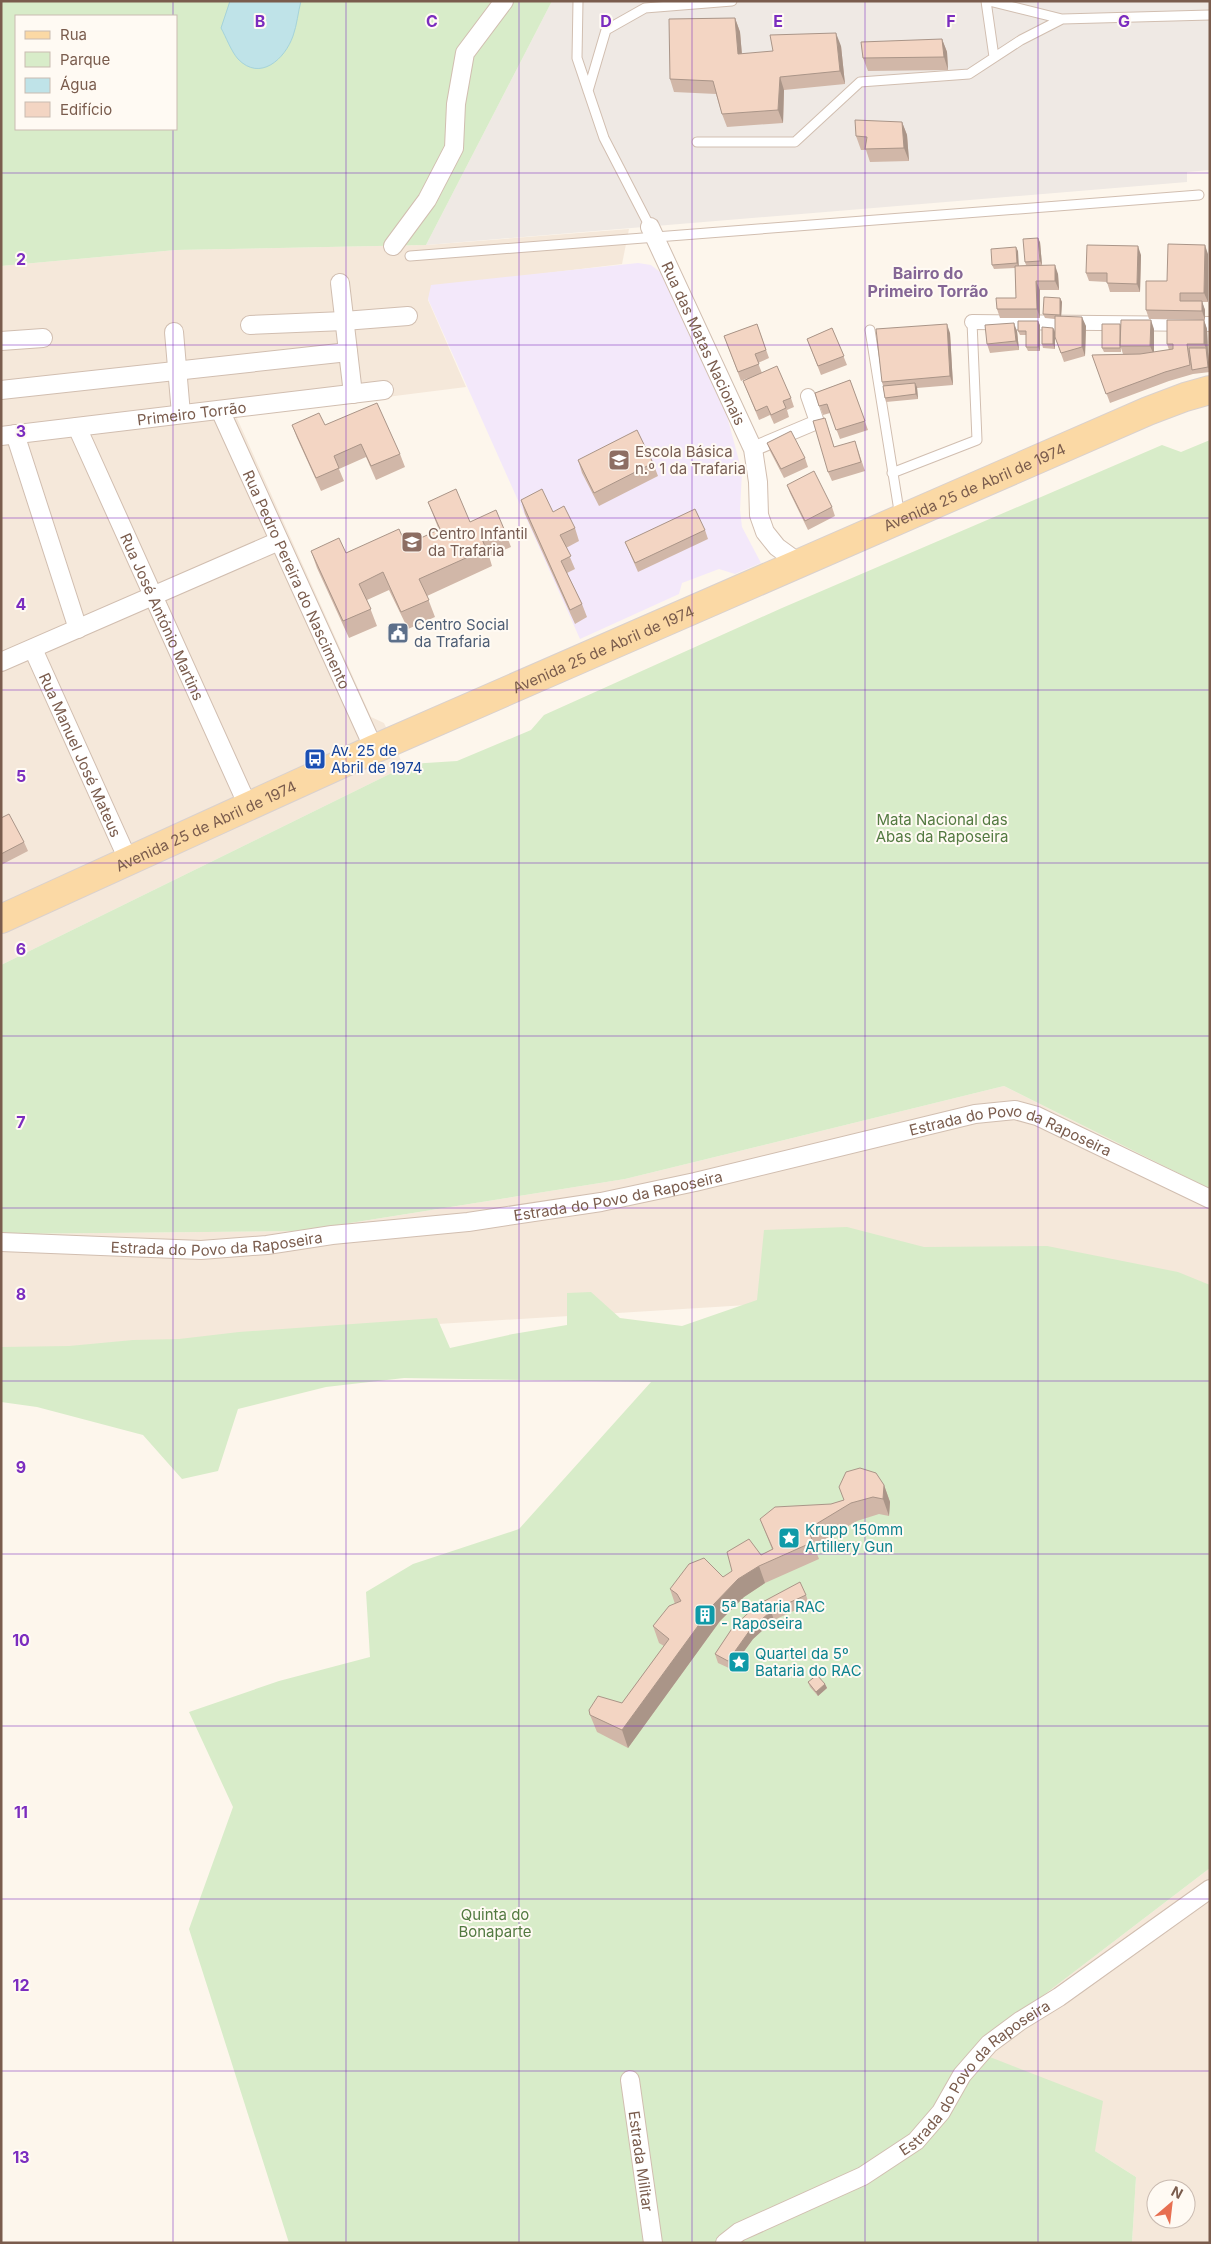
<svg xmlns="http://www.w3.org/2000/svg" width="1211" height="2244" viewBox="0 0 1211 2244" font-family="Inter,sans-serif">
<style>
.residential{fill:#f5e8da;fill-rule:evenodd}
.industrial{fill:#efe9e4}
.education{fill:#f3e8fa}
.green{fill:#d8ecc9;fill-rule:evenodd}
.water{fill:#bfe3e8;stroke:#a5d3da}
.lines{fill:none;stroke-linecap:round;stroke-linejoin:round}
.service-casing{stroke:#d1beb0;stroke-width:11}
.pedestrian-casing{stroke:#d1beb0;stroke-width:16}
.minor-casing{stroke:#d1beb0;stroke-width:20}
.primary-casing{stroke:#dad1cd;stroke-width:30}
.service{stroke:#fff;stroke-width:9}
.pedestrian{stroke:#fff;stroke-width:14}
.minor{stroke:#fff;stroke-width:18}
.primary{stroke:#fbd9a5;stroke-width:28}
.wall{fill:#d1b7a8}
.shaded-wall{fill:#aa9588}
.building{fill:#f3d5c3;stroke:#aa9588}
.grid{fill:none;stroke:#7b2cbf;stroke-width:1;stroke-opacity:0.55}
.labels{text-anchor:middle;dominant-baseline:central;stroke-width:4;stroke-linejoin:round;paint-order:stroke}
.street-label{font-size:15px;fill:#7a5c4d;stroke:#fffaf3}
.education-label{font-size:15px;fill:#785e54;stroke:#fffaf3;text-anchor:start}
.service-label{font-size:15px;fill:#4e5e75;stroke:#fffaf3;text-anchor:start}
.transit-label{font-size:15px;fill:#164399;stroke:#fffaf3;text-anchor:start}
.park-label{font-size:15px;fill:#537a41;stroke:#fffaf3}
.culture-label{font-size:15px;fill:#0d838f;stroke:#fffaf3;text-anchor:start}
.neighbourhood-label{font-size:16px;font-weight:bold;fill:#846695;stroke:#fffaf3}
.grid-label{font-size:16px;text-anchor:middle;font-weight:bold;fill:#7b2cbf;stroke:#fffaf3;stroke-width:4;stroke-linejoin:round;paint-order:stroke}
</style>
<rect width="100%" height="100%" fill="#fdf6ec"/>
<path class="residential" d="M629,229L622,264L432,287L428,300L466,387L236,416L371,717L384,723L404,767L1,965V266L176,250L426,245Z
M1004,1086L1210,1189V1306L1135,1281L1,1351V1234L300,1231L625,1179Z
M1210,1868V2243H1132L1136,2177L1095,2151L972,2050ZM1156,2189H1186V2219H1156Z"/>
<path class="industrial" d="M552,1H1210V170L1187,172V182L426,245Z"/>
<path class="education" d="M638,263L651,265L660,272L727,416L742,472L740,510L742,527L761,563L735,574L719,569L682,583L679,594L580,639L428,299L431,285Z"/>
<path class="green" d="M1,1H552L426,245L176,250L1,266ZM16,16H176V129H16Z
M1210,440V1189L1004,1086L625,1179L300,1231L1,1234V965L410,764L457,761L531,730L544,715L782,608L1162,445L1181,452Z
M847,1227L924,1247L1047,1246L1178,1272L1210,1285V1868L972,2050L1103,2101L1095,2151L1136,2177L1132,2243H289L189,1929L233,1807L189,1712L279,1681L370,1657L366,1592L413,1564L519,1529L651,1382L404,1378L326,1387L238,1409L218,1471L182,1479L143,1435L37,1407L1,1402V1347L69,1346L133,1340L179,1339L239,1332L437,1318L450,1348L513,1334L567,1325V1293L591,1292L620,1318L682,1326L757,1300L764,1230Z"/>
<path class="water" d="M230,1H301C298,12 297,25 293,36C285,59 260,82 238,59C231,51 226,37 221,28Z"/>
<g class="lines">
<g class="service-casing">
<path id="service" d="M578,1L577,58L604,138L650,227
M986,1L994,57
M989,1L1062,19L1210,15
M588,91L606,30L645,8L732,1
M697,142H795L860,82L969,74L1021,40L1062,19
M410,256L1199,195
M870,330L900,517
M892,473L977,440L972,322"/>
</g>
<g class="pedestrian-casing">
<path id="pedestrian" d="M972,322L1210,324
M753,449L817,422L808,396"/>
</g>
<g class="minor-casing">
<g id="minor">
<path id="s1" d="M650,227L753,449L758,482L759,515L765,532L777,547L799,563"/>
<path d="M393,246L427,200L454,148L456,104L465,53L504,1"/>
<path d="M340,283L353,394"/>
<path d="M250,325L344,321L408,316"/>
<path d="M174,332L181,414"/>
<path d="M1,341L43,338"/>
<path d="M1,390L348,352"/>
<path id="s2" d="M220,410L374,749"/>
<path id="s3" d="M77,427L248,806"/>
<path d="M15,434L78,629"/>
<path id="s4" d="M1,436L384,390"/>
<path id="s5" d="M33,649L129,862"/>
<path d="M1,662L279,541"/>
<path id="s6" d="M1,1242L201,1250L267,1245L332,1235L468,1222L601,1202L695,1182L975,1114L1015,1110L1037,1116L1210,1199"/>
<path id="s7" d="M630,2080L653,2243"/>
<path id="s8" d="M725,2243L739,2232L863,2176L916,2141L941,2112L962,2075L989,2044L1020,2021L1059,1997L1210,1889"/>
</g>
</g>
<g class="primary-casing">
<g id="primary">
<path id="s9" d="M1,919L374,749L1148,411L1185,397L1210,390"/>
</g>
</g>
<use href="#service" class="service"/>
<use href="#pedestrian" class="pedestrian"/>
<use href="#minor" class="minor"/>
<use href="#primary" class="primary"/>
</g>
<path class="wall" d="M735,18L740,32L742,54L841,46L845,84L784,90L783,123L727,127L722,114L716,94L674,92L670,79Z
M942,39L947,52L948,70L868,71L863,58Z
M902,122L907,135L909,161L870,162L866,150H861L856,136Z
M1040,242L1042,265L1058,274L1059,290H1040V318H1000L997,309L1016,298L1015,268L994,269L992,265L1018,251V266L1026,265L1025,262Z
M1208,254V302H1202L1205,310V320L1149,319L1146,310L1167,281Z
M1141,255L1140,292H1110L1107,282L1089,281L1086,273Z
M1060,298L1062,302L1061,316L1086,326L1085,356L1064,362L1055,337V319L1045,318L1043,314Z
M1204,320L1207,329L1208,352L1210,372L1193,374L1169,381L1110,403L1092,355L1123,354L1121,348V352H1104L1102,348L1120,324L1121,326L1154,329V352L1169,350L1167,344Z
M757,324L769,358L758,363L762,373L791,398L794,407L787,410L789,417L774,424L770,415L759,420L743,381L748,378L741,381L724,336Z
M1040,325V351H1028L1026,347V335H1020L1018,331Z
M832,328L847,365L821,375L807,339Z
M1053,328L1055,332V349L1043,348L1042,344Z
M1017,331L1019,350L990,353L987,344Z
M950,333L953,385L917,388L918,399L886,402L885,398L883,386L882,382Z
M850,380L868,430L840,439L830,413L823,415L815,393Z
M292,425H325L400,454L405,467L376,480L366,457L339,469L344,481L321,491L297,438Z
M828,427L834,447L858,450L865,471L832,481L828,472Z
M767,443L805,458L808,467L784,478L770,451Z
M578,460L653,463L658,476L599,506L582,473Z
M787,485L832,507L835,516L808,530L790,493Z
M521,500L553,512L575,528L579,541L566,548L575,569L567,573L582,604L587,617L575,624L525,514Z
M428,502L470,522L504,529L511,547L489,556L492,566L427,596L435,617L408,629L389,590L367,600L377,626L349,638L317,568L311,551L346,553L406,545L439,530Z
M705,530L708,539L638,572L625,542Z
M1,818L24,842L28,851L1,865Z
M884,1485L890,1502L889,1516L879,1514L857,1521L814,1546L819,1559L765,1583L744,1597L720,1621L628,1748L597,1732L590,1715L622,1703L664,1646L659,1643L653,1626L675,1604L670,1589L723,1577L772,1549L760,1519L831,1504L844,1500Z
M806,1595L809,1604L774,1620L753,1639L731,1669L718,1663L715,1654L733,1627Z
M808,1682L825,1684L827,1688L818,1696L810,1687Z"/>
<path class="shaded-wall" d="M735,18L740,32L743,68L738,54Z
M836,33L841,46L845,84L840,71Z
M942,39L947,52L948,70L944,57Z
M780,77L784,90L783,123L778,110Z
M902,122L907,135L909,161L904,148Z
M1038,238L1040,242L1042,265L1040,261Z
M1205,245L1208,254V302L1204,293Z
M1138,246L1141,255L1140,292L1137,284Z
M1016,247L1018,251L1019,268L1017,263Z
M1055,265L1058,274L1059,290L1055,281Z
M1036,281L1040,290V318L1037,309Z
M1060,298L1062,302L1061,319L1060,315Z
M1202,301L1205,310V320L1202,311Z
M1082,317L1086,326L1085,356L1082,347Z
M1151,320L1154,329V355L1150,346Z
M1204,320L1207,329L1208,352L1204,344Z
M1038,321L1040,325V351L1038,347Z
M1014,323L1017,331L1019,350L1016,341Z
M947,324L950,333L953,385L950,376Z
M1053,328L1055,332V349L1053,344Z
M1206,348L1208,352L1210,372L1208,367Z
M915,383L917,387L918,399L916,394Z
M884,1485L890,1502L889,1516L883,1499Z
M759,1566L765,1583L744,1597L720,1621L628,1748L622,1730L714,1604L738,1579Z
M771,1611L774,1620L753,1639L731,1669L728,1661L750,1630Z
M825,1684L827,1688L818,1696L816,1692Z"/>
<path class="building" d="M735,18L738,54L773,51L770,35L836,33L840,71L780,77L778,110L722,114L713,81L670,79L669,19Z
M942,39L944,57L863,58L861,42Z
M855,120L902,122L904,148L865,149L867,137L856,136Z
M1038,238L1040,261L1025,262L1023,239Z
M1168,244L1205,245L1204,293H1180V301H1202V311L1146,310V281H1167Z
M1087,245L1138,246L1137,284L1107,283V273H1086Z
M1016,247L1017,263L992,265L991,249Z
M1055,265V281H1036L1037,309H997L996,298H1016L1015,266Z
M1044,297L1060,298V315L1043,314Z
M1055,316L1082,317V347L1061,353L1055,337Z
M1121,320H1151L1150,346H1120Z
M1167,320H1204V344H1187L1190,365L1165,372L1106,394L1092,355L1140,354L1173,349V344H1167Z
M1018,321H1038V347H1026V331H1018Z
M1014,323L1016,341L987,344L985,325Z
M757,324L766,350L755,354L759,364L738,372L724,336Z
M947,324L950,376L882,382L876,329Z
M1102,324H1120V348H1102Z
M1042,327L1053,328V344H1042Z
M832,328L844,356L818,366L807,339Z
M1189,348H1206L1208,367L1192,370Z
M777,366L791,398L783,401L786,408L771,415L767,406L756,411L743,381Z
M850,380L865,421L836,430L827,404L819,406L815,393Z
M915,383L916,394L885,398L883,386Z
M377,403L400,454L371,466L361,444L334,456L339,468L316,478L292,425L319,413L325,425Z
M825,418L834,447L855,441L861,462L828,472L813,421Z
M637,430L653,463L594,493L578,460Z
M791,431L805,458L781,469L767,443Z
M814,471L832,507L805,521L787,485Z
M456,489L470,522L496,510L504,529L482,539L486,549L419,579L429,600L401,612L383,572L359,584L371,609L343,621L311,551L339,538L346,553L399,529L406,545L440,529L428,502Z
M542,489L553,512L564,506L575,528L560,535L571,556L561,561L582,604L570,610L521,500Z
M695,509L705,530L635,563L625,542Z
M9,814L24,842L1,854V818Z
M860,1468L876,1473L884,1485L883,1499L873,1497L851,1503L808,1529L813,1542L759,1566L738,1579L714,1604L622,1730L590,1715L589,1710L598,1696L622,1703L669,1639L653,1626L669,1606L681,1601L677,1594L670,1589L689,1564L704,1558L723,1577L732,1571L727,1552L749,1539L761,1555L773,1549L760,1519L775,1507L831,1504L844,1500L839,1487L846,1472Z
M800,1582L806,1595L771,1611L750,1630L728,1661L715,1654L733,1627L757,1605Z
M817,1675L825,1684L816,1692L808,1682Z"/>
<path class="grid" d="M173,1V16M346,1V2243M519,1V2243M692,1V2243M865,1V2243M1038,1V2243M173,129V2243M1,173H1210M1,345H1210M1,518H1210M1,690H1210M1,863H1210M1,1036H1210M1,1208H1210M1,1381H1210M1,1554H1210M1,1726H1210M1,1899H1210M1,2071H1210"/>
<defs>
<g id="school-square" transform="scale(1.125)"><rect x="-9" y="-9" width="18" height="18" rx="4" fill="#8d6e63" stroke="#fffaf3"/><path d="M0-5L7-2L0 1L-7-2ZM-4 1L0 2.5L4 1V4Q0 6-4 4Z" fill="#fff"/></g>
<g id="civic-square" transform="scale(1.125)"><rect x="-9" y="-9" width="18" height="18" rx="4" fill="#5c6f8a" stroke="#fffaf3"/><path d="M-.6-6.5H3V-4.5H.6V-3L4-1V1h2V6H-6V1h2V-1L-.6-3ZM-1.2 2.5V6h2.4V2.5Z" fill="#fff"/></g>
<g id="bus-square" transform="scale(1.125)"><rect x="-9" y="-9" width="18" height="18" rx="4" fill="#1a4fb4" stroke="#fffaf3"/><path d="M-5-6H5V4H4V6H2V4H-2V6H-4V4H-5ZM-3.5-4V0h7V-4ZM-3.5 1.2v1.5H-2V1.2ZM2 1.2v1.5H3.5V1.2Z" fill="#fff"/></g>
<g id="sight-square" transform="scale(1.125)"><rect x="-9" y="-9" width="18" height="18" rx="4" fill="#0f9aa8" stroke="#fffaf3"/><path d="M0-6L1.8-2.2L6-1.7L2.9 1.2L3.7 5.4L0 3.3L-3.7 5.4L-2.9 1.2L-6-1.7L-1.8-2.2Z" fill="#fff"/></g>
<g id="building-square" transform="scale(1.125)"><rect x="-9" y="-9" width="18" height="18" rx="4" fill="#0f9aa8" stroke="#fffaf3"/><path d="M-4-6H4V6H1V3H-1V6H-4ZM-2.5-4.3h1.7v1.8h-1.7ZM.8-4.3h1.7v1.8H.8ZM-2.5-1h1.7V.8h-1.7ZM.8-1h1.7V.8H.8Z" fill="#fff"/></g>
</defs>
<g fill-rule="evenodd">
<use href="#school-square" x="619" y="460"/>
<use href="#school-square" x="412" y="542"/>
<use href="#civic-square" x="398" y="633"/>
<use href="#bus-square" x="315" y="759"/>
<use href="#sight-square" x="789" y="1538"/>
<use href="#building-square" x="705" y="1615"/>
<use href="#sight-square" x="739" y="1662"/>
</g>
<g class="labels">
<g class="street-label">
<text stroke="none"><textPath href="#s1" startOffset="128">Rua das Matas Nacionais</textPath></text>
<text stroke="none"><textPath href="#s4" startOffset="192">Primeiro Torrão</textPath></text>
<text stroke="none"><textPath href="#s9" startOffset="1065">Avenida 25 de Abril de 1974</textPath></text>
<text stroke="none"><textPath href="#s2" startOffset="186">Rua Pedro Pereira do Nascimento</textPath></text>
<text stroke="none"><textPath href="#s3" startOffset="208">Rua José António Martins</textPath></text>
<text stroke="none"><textPath href="#s9" startOffset="660">Avenida 25 de Abril de 1974</textPath></text>
<text stroke="none"><textPath href="#s5" startOffset="116">Rua Manuel José Mateus</textPath></text>
<text stroke="none"><textPath href="#s9" startOffset="225">Avenida 25 de Abril de 1974</textPath></text>
<text stroke="none"><textPath href="#s6" startOffset="1026">Estrada do Povo da Raposeira</textPath></text>
<text stroke="none"><textPath href="#s6" startOffset="621">Estrada do Povo da Raposeira</textPath></text>
<text stroke="none"><textPath href="#s6" startOffset="216">Estrada do Povo da Raposeira</textPath></text>
<text stroke="none"><textPath href="#s8" startOffset="305">Estrada do Povo da Raposeira</textPath></text>
<text stroke="none"><textPath href="#s7" startOffset="82">Estrada Militar</textPath></text>
</g>
<g class="education-label">
<text x="635" y="451">Escola Básica<tspan x="635" dy="17">n.º 1 da Trafaria</tspan></text>
<text x="428" y="533">Centro Infantil<tspan x="428" dy="17">da Trafaria</tspan></text>
</g>
<g class="service-label">
<text x="414" y="624">Centro Social<tspan x="414" dy="17">da Trafaria</tspan></text>
</g>
<g class="transit-label">
<text x="331" y="750">Av. 25 de<tspan x="331" dy="17">Abril de 1974</tspan></text>
</g>
<g class="park-label">
<text x="942" y="819">Mata Nacional das<tspan x="942" dy="17">Abas da Raposeira</tspan></text>
<text x="495" y="1914">Quinta do<tspan x="495" dy="17">Bonaparte</tspan></text>
</g>
<g class="culture-label">
<text x="805" y="1529">Krupp 150mm<tspan x="805" dy="17">Artillery Gun</tspan></text>
<text x="721" y="1606">5ª Bataria RAC<tspan x="721" dy="17">- Raposeira</tspan></text>
<text x="755" y="1653">Quartel da 5º<tspan x="755" dy="17">Bataria do RAC</tspan></text>
</g>
<g class="neighbourhood-label">
<text x="928" y="273">Bairro do<tspan x="928" dy="18">Primeiro Torrão</tspan></text>
</g>
</g>
<g class="grid-label">
<text x="260" y="27">B</text>
<text x="432" y="27">C</text>
<text x="606" y="27">D</text>
<text x="778" y="27">E</text>
<text x="951" y="27">F</text>
<text x="1124" y="27">G</text>
<text x="21" y="265">2</text>
<text x="21" y="437">3</text>
<text x="21" y="610">4</text>
<text x="21" y="782">5</text>
<text x="21" y="955">6</text>
<text x="21" y="1128">7</text>
<text x="21" y="1300">8</text>
<text x="21" y="1473">9</text>
<text x="21" y="1646">10</text>
<text x="21" y="1818">11</text>
<text x="21" y="1991">12</text>
<text x="21" y="2163">13</text>
</g>
<rect width="1211" height="2244" fill="none" stroke="#7a5c4d" stroke-width="5"/>
<rect x="15" y="15" width="162" height="115" fill="#fffaf3" stroke="#cabbb1"/>
<rect x="25" y="31" width="25" height="8" fill="#fbd9a5" stroke="#cabbb1"/>
<text x="60" y="40" font-size="15" fill="#7a5c4d">Rua</text>
<rect x="25" y="52" width="25" height="15" fill="#d8ecc9" stroke="#cabbb1"/>
<text x="60" y="65" font-size="15" fill="#7a5c4d">Parque</text>
<rect x="25" y="78" width="25" height="15" fill="#bfe3e8" stroke="#cabbb1"/>
<text x="60" y="90" font-size="15" fill="#7a5c4d">Água</text>
<rect x="25" y="102" width="25" height="15" fill="#f3d5c3" stroke="#cabbb1"/>
<text x="60" y="115" font-size="15" fill="#7a5c4d">Edifício</text>
<g transform="translate(1171 2204) rotate(28)"><circle r="24" fill="#fffaf3" stroke="#cabbb1"/>
<path d="M0-4L9 19L0 12L-9 19Z" fill="#e76f51"/>
<text y="-8" font-size="14" font-weight="bold" text-anchor="middle" fill="#7a5c4d">N</text>
</g>
</svg>
